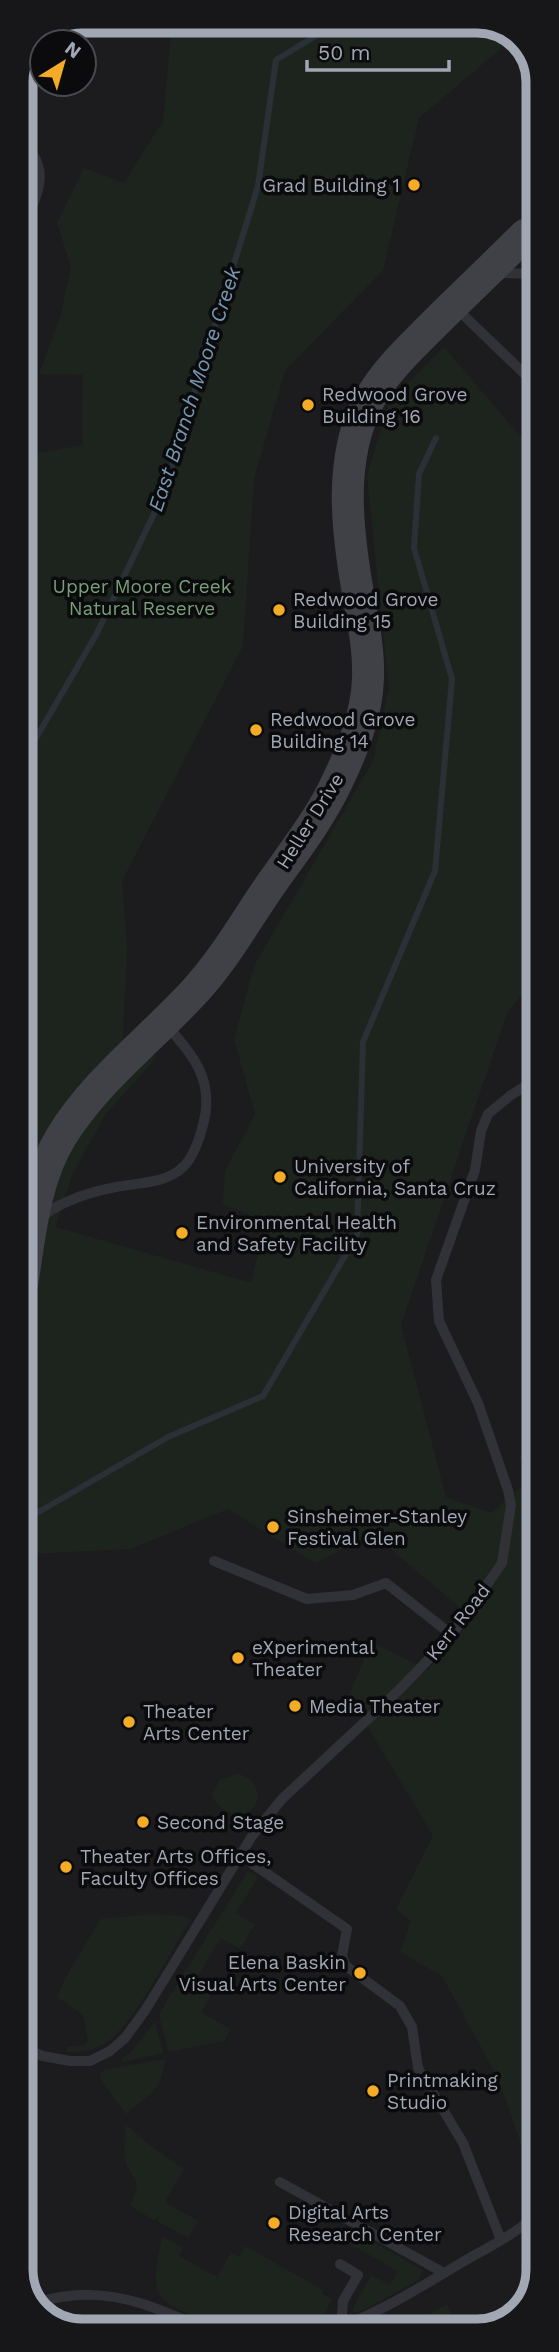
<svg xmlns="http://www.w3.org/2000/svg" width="559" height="2352" viewBox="0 0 559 2352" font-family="'Work Sans',sans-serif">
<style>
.built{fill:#1c1c1f;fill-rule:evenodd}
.green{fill:#1d241d}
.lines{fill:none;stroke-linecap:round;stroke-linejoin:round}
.stream{stroke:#293137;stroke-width:6}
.lane{stroke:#313237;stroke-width:10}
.street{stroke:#313237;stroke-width:21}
.secondary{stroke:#3f4147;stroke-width:32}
.poi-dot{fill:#f4ab26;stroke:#0b0b0d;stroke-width:2.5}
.labels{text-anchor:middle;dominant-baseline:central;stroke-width:7;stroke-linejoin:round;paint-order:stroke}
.poi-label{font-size:19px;fill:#a1a7b3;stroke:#0b0b0d;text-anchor:start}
.park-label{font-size:19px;fill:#789f79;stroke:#0b0b0d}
.street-label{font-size:19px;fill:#a1a7b3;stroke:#0b0b0d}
.water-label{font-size:21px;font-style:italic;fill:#7796af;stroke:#0b0b0d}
.rim{fill:none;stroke:#a1a7b3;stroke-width:9}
</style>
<rect width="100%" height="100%" fill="#101012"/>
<path class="built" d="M83,21H484L517,37L537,71L538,2270L523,2310L488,2330L75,2331L42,2315L22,2281L21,82L39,39ZM42,42H84V84H42Z"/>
<path class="green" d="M172,21H484L516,36L419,118L383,270L285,371L254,479L243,646L122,881L127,945L123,1038L156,1058L106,1114L73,1173L55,1227L251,1283L266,1222L223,1204L225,1171L255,1114L234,1039L254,966L373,761L389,689L367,475L389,402L444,347L537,456V976L507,1013L401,1325L446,1497L491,1513L535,1474L519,1458L538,1439V1900L522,1907L538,1927V2153L522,2147L499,2080L442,1976L400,1952L411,1921L396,1909L433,1836L349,1696L371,1642L427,1670L473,1619L373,1534L315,1563L228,1509L130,1549L30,1554L22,1568L21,456L82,445L83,375L39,374L60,317L71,267L57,223L84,168L124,183L163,121Z
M237,1774C274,1781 256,1831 225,1810C218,1806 214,1802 212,1794L220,1780Z
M248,1871L258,1877L236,1913L255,1925L240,1949L221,1938L197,1977L215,1988L201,2012L230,2029L225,2041L168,2052L159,2014Z
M153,1914L184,1916L191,1919C172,1949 134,2024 107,2042C94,2051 80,2052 65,2052L68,2047L83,2046L88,2040L83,2015L57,1997C68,1970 84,1948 98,1923L101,1919Z
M155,2021L163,2053L123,2062L122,2059L132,2051Z
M165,2059C163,2090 147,2096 126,2114L100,2079V2074L104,2070Z
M126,2125L152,2147L184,2169L165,2202L198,2221L188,2238L157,2221L159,2218L157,2217L154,2220L130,2206C145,2176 131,2182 125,2159C124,2154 125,2131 126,2125Z
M354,2232L423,2270L419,2280L358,2313L353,2312V2308L371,2275L390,2285L398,2271L348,2243Z
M162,2236L183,2248L179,2256L217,2277L231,2252L239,2257L245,2246L323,2290L322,2294L332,2299L319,2325L300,2330H258L255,2326L254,2329C231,2327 167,2315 158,2291C152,2276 160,2252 162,2236Z
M447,2304L458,2330H402Z"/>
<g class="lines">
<path class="stream" d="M21,764L97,633L162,497L258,186L276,60L340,21
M22,1520L42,1510L168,1437L263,1396L357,1235L363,1042L435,871L452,679L414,548L419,474L436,438"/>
<path class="lane" d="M497,273L537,274
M455,307L537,386
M43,1217C50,1209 59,1205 69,1201C84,1194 100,1190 116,1187C141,1182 173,1184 189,1160C196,1149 200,1137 203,1125C215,1082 194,1055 166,1025
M214,1561L307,1599L353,1595L386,1583L452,1635
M22,1823H23
M240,1855L347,1929L342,1956L346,1966L400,2006L412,2027L418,2068L463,2143L501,2240
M538,1945L533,1951L538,1995
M22,2048L43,2056L70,2061H90L110,2051L125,2038L146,2009L252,1836L282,1799L399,1690L452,1635L502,1563L511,1505L508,1490L478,1403L439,1321L436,1280L475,1170L481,1131L488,1114L511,1095L537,1079
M280,2182L444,2273
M340,2264L358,2275L343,2301L341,2327
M35,2303C73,2292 105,2292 143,2304C168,2312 191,2324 216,2330
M332,2330C380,2313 417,2289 461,2263C487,2248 516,2234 538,2213"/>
<path class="street" d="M21,150C45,170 31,195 21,219"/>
<path class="secondary" d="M22,1285C30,1236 34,1181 61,1137C95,1081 150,1040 194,992C223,961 245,922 269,887C292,854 319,820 336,784C352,751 367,715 368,678C369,650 363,621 358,593C347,530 338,459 369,400C384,373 407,351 428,330C460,298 493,267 525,235L537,246"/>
</g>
<g class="poi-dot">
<circle cx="414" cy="185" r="7"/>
<circle cx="308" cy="405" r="7"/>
<circle cx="279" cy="610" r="7"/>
<circle cx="256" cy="730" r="7"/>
<circle cx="280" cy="1177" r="7"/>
<circle cx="182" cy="1233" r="7"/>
<circle cx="273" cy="1527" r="7"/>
<circle cx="238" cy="1658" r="7"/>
<circle cx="295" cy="1706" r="7"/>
<circle cx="129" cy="1722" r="7"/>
<circle cx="143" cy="1822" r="7"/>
<circle cx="66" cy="1867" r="7"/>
<circle cx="360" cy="1973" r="7"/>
<circle cx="373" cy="2091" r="7"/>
<circle cx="274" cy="2223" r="7"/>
</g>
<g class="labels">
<g class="poi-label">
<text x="400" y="185" text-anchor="end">Grad Building 1</text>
<text x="322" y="394">Redwood Grove<tspan x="322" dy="22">Building 16</tspan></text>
<text x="293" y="599">Redwood Grove<tspan x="293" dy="22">Building 15</tspan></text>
<text x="270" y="719">Redwood Grove<tspan x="270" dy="22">Building 14</tspan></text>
<text x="294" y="1166">University of<tspan x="294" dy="22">California, Santa Cruz</tspan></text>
<text x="196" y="1222">Environmental Health<tspan x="196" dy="22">and Safety Facility</tspan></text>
<text x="287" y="1516">Sinsheimer-Stanley<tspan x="287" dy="22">Festival Glen</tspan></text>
<text x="252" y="1647">eXperimental<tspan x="252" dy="22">Theater</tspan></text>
<text x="309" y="1706">Media Theater</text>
<text x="143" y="1711">Theater<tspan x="143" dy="22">Arts Center</tspan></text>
<text x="157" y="1822">Second Stage</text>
<text x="80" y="1856">Theater Arts Offices,<tspan x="80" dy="22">Faculty Offices</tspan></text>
<text x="346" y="1962" text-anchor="end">Elena Baskin<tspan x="346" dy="22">Visual Arts Center</tspan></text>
<text x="387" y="2080">Printmaking<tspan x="387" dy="22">Studio</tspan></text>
<text x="288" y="2212">Digital Arts<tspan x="288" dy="22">Research Center</tspan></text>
</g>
<g class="park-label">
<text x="142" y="586">Upper Moore Creek<tspan x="142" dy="22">Natural Reserve</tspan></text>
</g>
<g class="street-label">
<text transform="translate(310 821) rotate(-58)">Heller Drive</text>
<text transform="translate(458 1622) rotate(-52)">Kerr Road</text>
</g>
<g class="water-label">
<text transform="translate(194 389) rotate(-72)">East Branch Moore Creek</text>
</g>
</g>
<path d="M0 0H559V2352H0ZM82 33H477A49 49 0 0 1 526 82V2270A49 49 0 0 1 477 2319H82A49 49 0 0 1 33 2270V82A49 49 0 0 1 82 33Z" fill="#17171a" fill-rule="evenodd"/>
<path class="rim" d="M82 33H477A49 49 0 0 1 526 82V2270A49 49 0 0 1 477 2319H82A49 49 0 0 1 33 2270V82A49 49 0 0 1 82 33Z"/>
<g transform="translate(63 63) rotate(37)"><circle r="33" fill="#0b0b0d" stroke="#47494f" stroke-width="2"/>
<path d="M0-5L12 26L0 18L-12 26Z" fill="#f4ab26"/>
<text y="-10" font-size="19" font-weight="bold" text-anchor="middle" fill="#a1a7b3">N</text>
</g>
<path d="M307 60v10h142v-10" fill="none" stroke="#a1a7b3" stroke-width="3.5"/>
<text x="318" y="60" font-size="21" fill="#a1a7b3" stroke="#0b0b0d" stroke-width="5" paint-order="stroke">50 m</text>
</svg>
